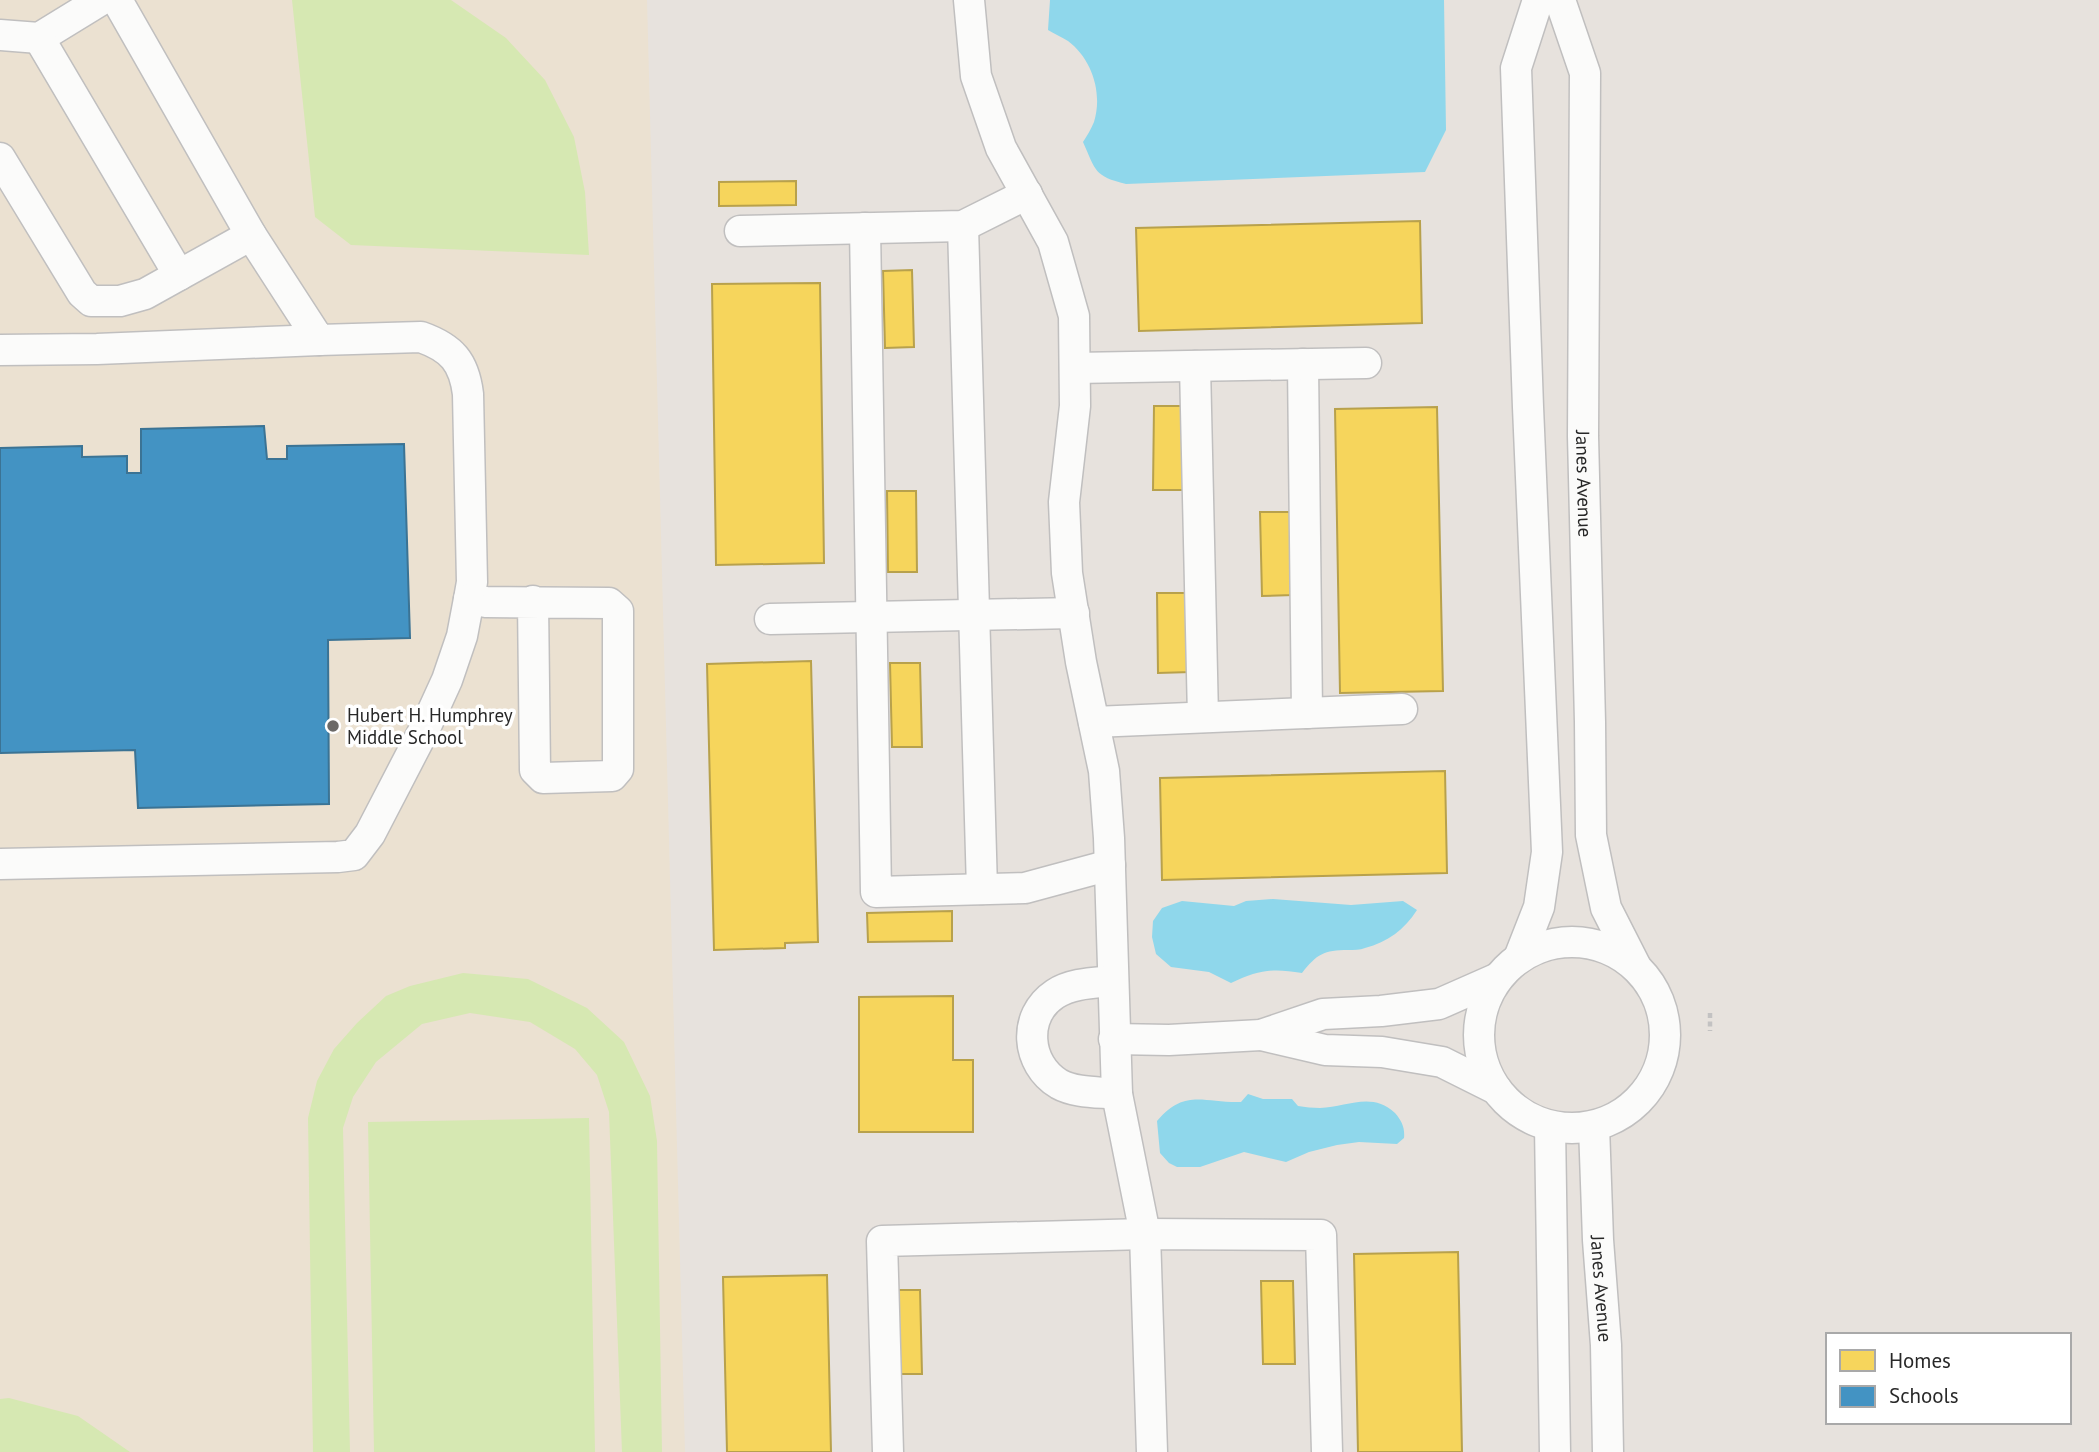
<svg xmlns="http://www.w3.org/2000/svg" width="2099" height="1452" viewBox="0 0 2099 1452" font-family="'PT Sans',sans-serif">
<style>
.education{fill:#ebe1d1}
.pitch{fill:#d6e8b2}
.water{fill:#8fd7eb}
.homes{fill:#f6d55c;stroke:#b8a14c;stroke-width:2}
.schools{fill:#4393c3;stroke:#3b7394;stroke-width:2}
.lines{fill:none;stroke-linecap:round;stroke-linejoin:round}
.minor-casing{stroke:#c0bfbf;stroke-width:33}
.path{stroke:#c3c2c2;stroke-width:4.5;stroke-dasharray:5 3.5;stroke-linecap:butt}
.minor{stroke:#fbfbfa;stroke-width:30}
.poi-dot{fill:#6b6967;stroke:#fff;stroke-width:2.5}
.labels{text-anchor:middle;dominant-baseline:central;stroke-width:7;stroke-linejoin:round;paint-order:stroke}
.street-label{font-size:19px;fill:#282828;stroke:#fff}
.poi-label{font-size:19px;fill:#282828;stroke:#fff;text-anchor:start}
</style>
<rect width="100%" height="100%" fill="#e7e2dd"/>
<path class="education" d="M0,0H647L685,1452H0Z"/>
<path class="pitch" d="M292,0H451L506,38L545,80L574,137L585,192L589,255L351,245L315,217Z
M463,973L528,979L587,1008L624,1042L650,1096L657,1141L662,1452H622L609,1112L597,1075L575,1049L530,1022L470,1013L422,1024L376,1062L353,1097L343,1128L350,1452H313L308,1118L317,1081L334,1049L357,1023L386,996L410,986Z
M589,1118L595,1452H374L368,1122Z
M9,1398L78,1416L130,1452H0V1399Z"/>
<path class="water" d="M1050,0H1444L1446,130L1425,172L1126,184C1094,176 1096,171 1083,142C1087,136 1091,129 1094,122C1103,93 1092,59 1068,41C1062,37 1054,34 1048,30Z
M1273,899L1351,905L1403,901L1417,910C1404,930 1388,942 1365,948C1360,950 1354,950 1348,950C1324,950 1317,954 1302,973C1272,968 1259,970 1231,983L1209,972L1171,967L1156,954L1152,937L1153,921L1162,908L1182,901L1234,906L1246,901Z
M1248,1094L1263,1099H1292L1298,1106C1305,1107 1313,1108 1320,1108C1347,1107 1372,1091 1395,1113C1402,1121 1405,1128 1404,1138L1397,1144L1359,1142L1337,1145L1309,1152L1286,1162L1244,1152L1200,1167H1177L1169,1163L1160,1153L1157,1121C1185,1088 1203,1103 1241,1102Z"/>
<path class="homes" d="M796,181V205L719,206V182Z
M1420,221L1422,323L1139,331L1136,228Z
M912,270L914,347L885,348L883,271Z
M820,283L824,563L716,565L712,284Z
M1154,406H1183V490H1153Z
M1437,407L1443,691L1340,693L1335,409Z
M887,491H916L917,572H888Z
M1260,512H1291L1293,595L1262,596Z
M1157,593H1189L1191,672L1158,673Z
M811,661L818,942L785,943V948L714,950L707,664Z
M890,663H920L922,747H892Z
M1445,771L1447,873L1162,880L1160,778Z
M952,911V941L868,942L867,913Z
M953,996V1060H973V1132H859V997Z
M1458,1252L1462,1452H1358L1354,1254Z
M827,1275L831,1452H727L723,1277Z
M1261,1281H1293L1295,1364H1263Z
M888,1290H920L922,1374H890Z"/>
<path class="schools" d="M264,426L267,459H287V446L404,444L410,638L328,640L329,804L138,808L135,750L0,753V448L82,446V457L127,456V473H141V429Z"/>
<g class="lines">
<g class="minor-casing">
<g id="minor">
<path d="M117,0L251,235L319,340L421,337C452,348 464,362 468,394L472,582L469,599L486,602L609,603L618,611V769L612,776L543,778L535,770L533,601"/>
<path d="M969,0L976,76L1001,148L1053,242L1074,316L1075,406L1064,502L1067,573L1081,662L1104,771L1109,838L1117,1094L1145,1234L1152,1452"/>
<path id="s1" d="M1560,0L1585,73L1583,436L1590,722L1591,835L1606,908L1635,965"/>
<path d="M0,35L39,38L101,0"/>
<path d="M39,38L179,275"/>
<path d="M0,158L82,293L91,301H120L145,294L251,235"/>
<path d="M963,226L982,889"/>
<path d="M865,228L876,892L1025,888L1110,865"/>
<path d="M740,231L963,226L1027,194"/>
<path d="M0,350L97,349L319,340"/>
<path d="M1303,364L1307,713"/>
<path d="M1195,366L1203,717"/>
<path d="M1075,368L1366,363"/>
<path d="M770,619L1074,613"/>
<path d="M1094,722L1402,709"/>
<path d="M0,864L338,857L354,855L370,834L426,726L447,680L462,636L469,599"/>
<circle cx="1572" cy="1035" r="93"/>
<path d="M1519,958L1539,907L1547,852L1528,407L1516,68L1538,0"/>
<path d="M1113,981C1094,983 1072,983 1055,994C1022,1016 1026,1064 1059,1084C1075,1093 1099,1092 1117,1094"/>
<path d="M1261,1035L1325,1050L1382,1052L1442,1062L1496,1089"/>
<path d="M1114,1039L1169,1040L1261,1035L1323,1014L1381,1011L1439,1004L1498,978"/>
<path d="M1550,1126L1555,1452"/>
<path id="s2" d="M1594,1126L1598,1240L1606,1345L1608,1452"/>
<path d="M888,1452L882,1241L1145,1234L1321,1235L1327,1452"/>
</g>
</g>
<path class="path" d="M1710,1013V1031"/>
<use href="#minor" class="minor"/>
</g>
<circle class="poi-dot" cx="333" cy="726" r="7"/>
<g class="labels">
<g class="street-label">
<text stroke="none"><textPath href="#s1" startOffset="488">Janes Avenue</textPath></text>
<text stroke="none"><textPath href="#s2" startOffset="163">Janes Avenue</textPath></text>
</g>
<g class="poi-label">
<text x="347" y="715">Hubert H. Humphrey<tspan x="347" dy="22">Middle School</tspan></text>
</g>
</g>
<rect x="1826" y="1333" width="245" height="91" fill="#ffffff" stroke="#a9a9a9" stroke-width="2"/>
<rect x="1840" y="1350" width="35" height="21" fill="#f6d55c" stroke="#a9a9a9" stroke-width="2"/>
<text x="1889" y="1368" font-size="21" fill="#282828">Homes</text>
<rect x="1840" y="1386" width="35" height="21" fill="#4393c3" stroke="#a9a9a9" stroke-width="2"/>
<text x="1889" y="1403" font-size="21" fill="#282828">Schools</text>
</svg>
